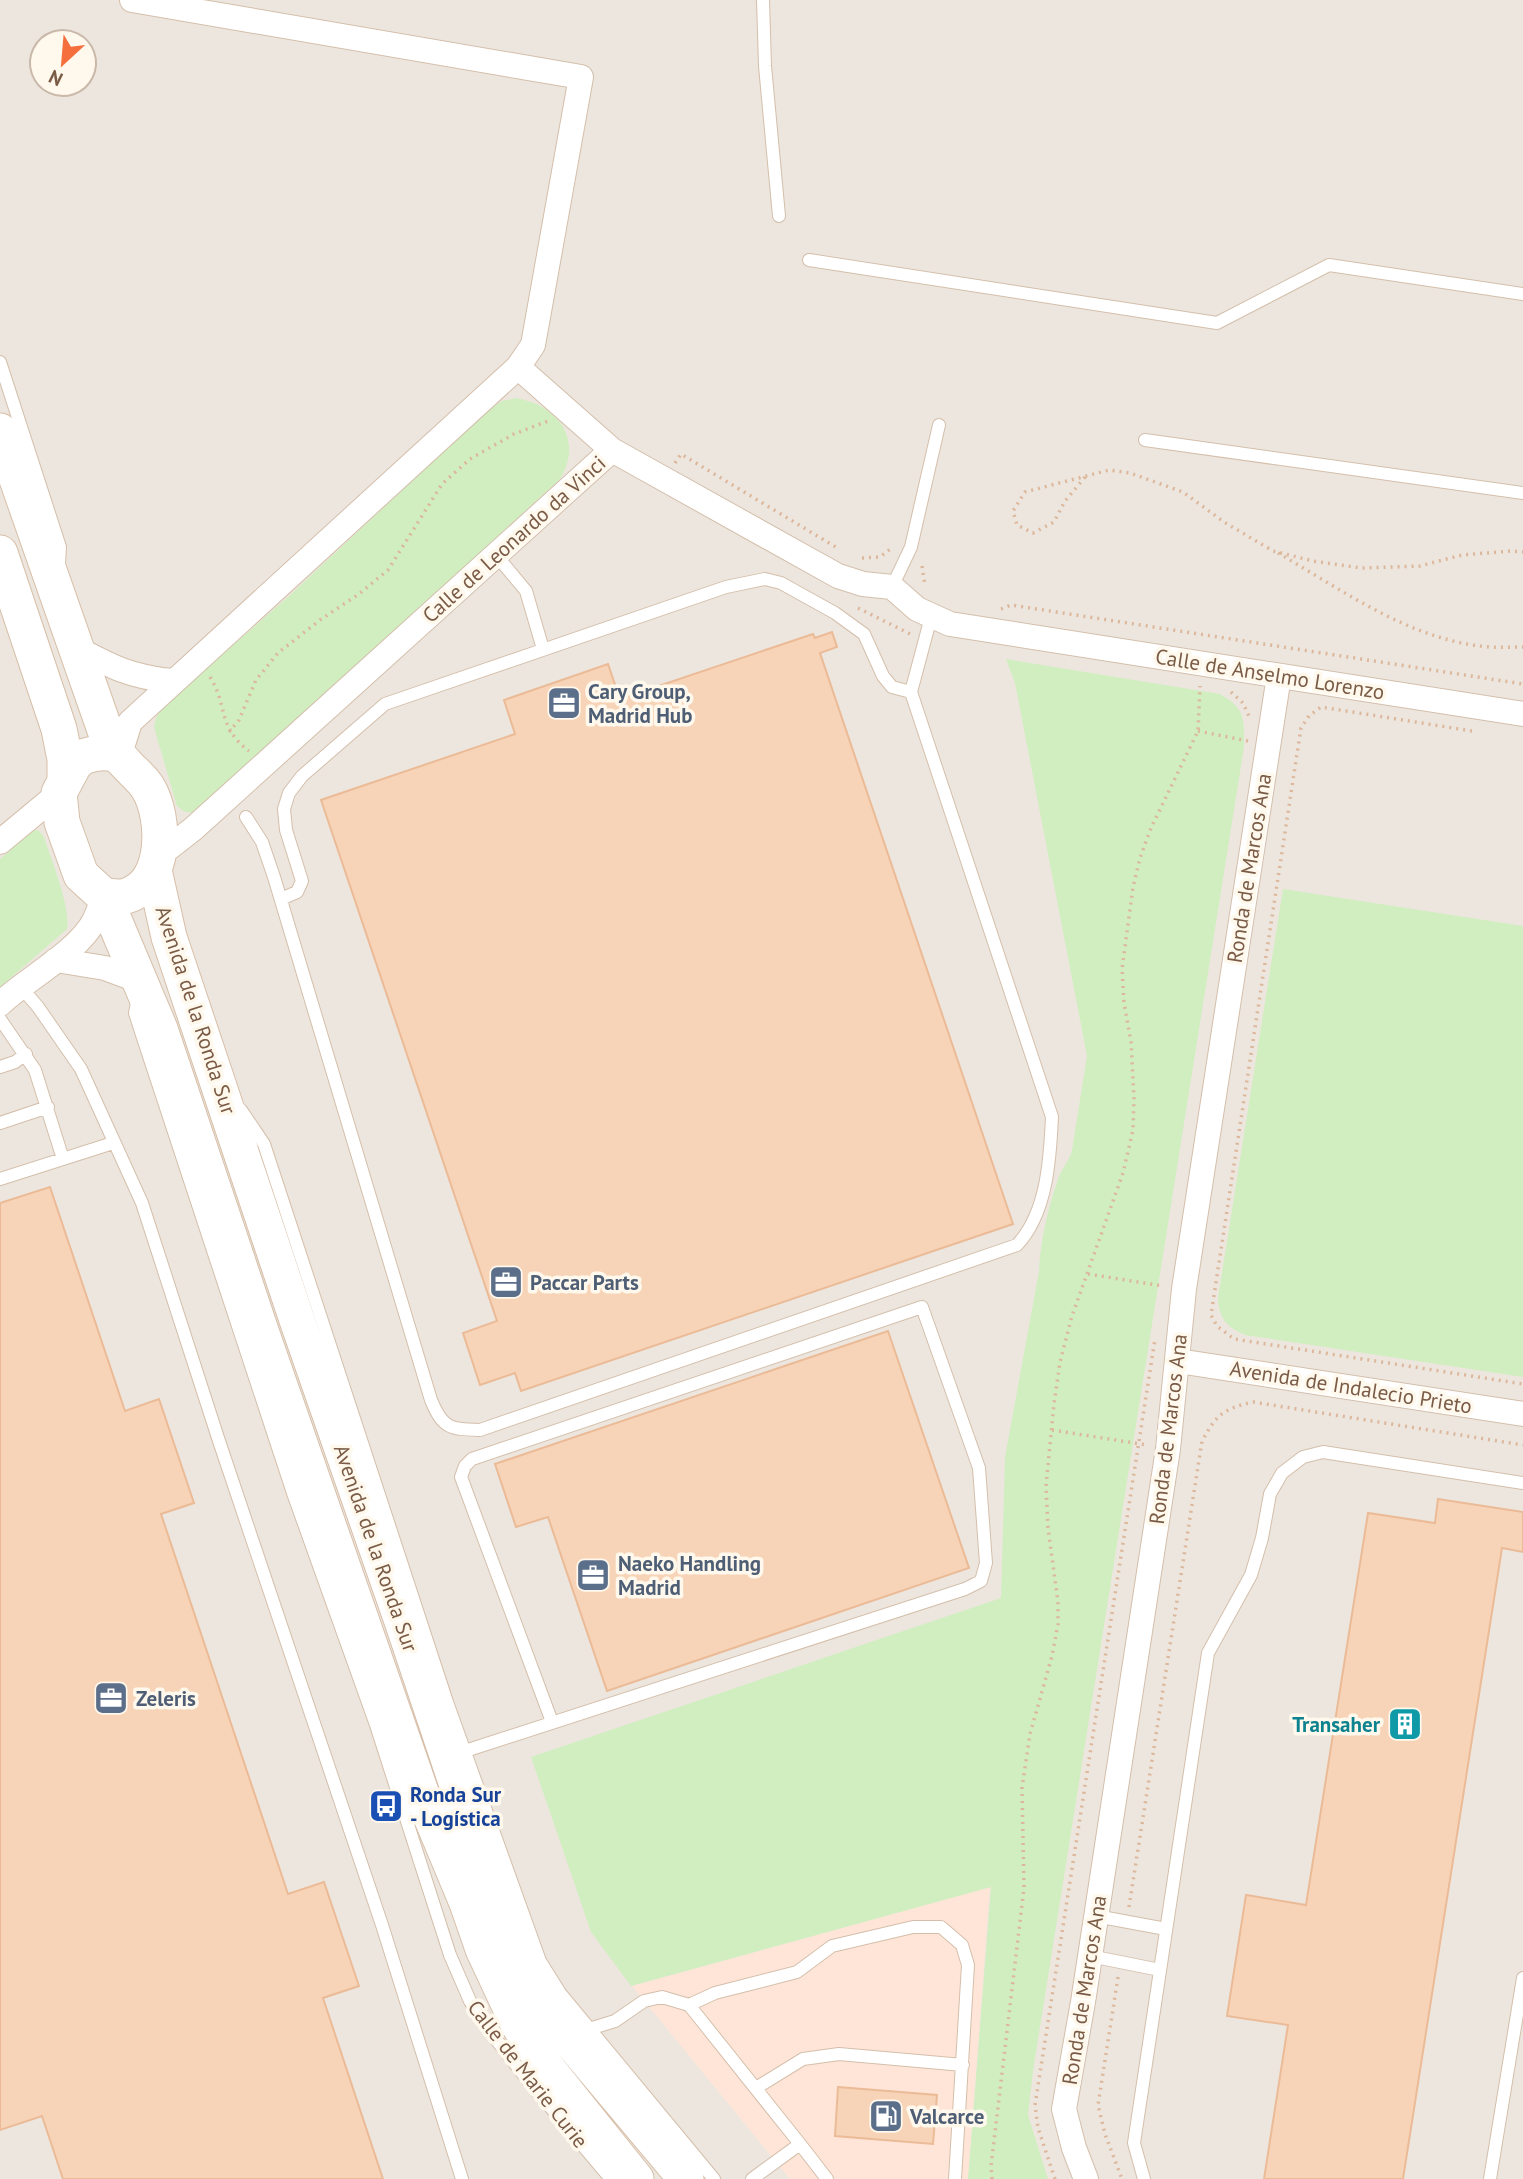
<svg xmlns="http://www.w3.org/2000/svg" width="1523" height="2179" viewBox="0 0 1523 2179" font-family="'PT Sans',sans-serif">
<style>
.commercial{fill:#ffe5d7}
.industrial{fill:#ede6de;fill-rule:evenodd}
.green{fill:#d0eec0}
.building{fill:#f7d4b8;stroke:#ebbb97;stroke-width:2}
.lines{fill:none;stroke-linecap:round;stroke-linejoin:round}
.service-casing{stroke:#d4bfab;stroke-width:14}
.minor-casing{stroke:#d4bfab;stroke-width:26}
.secondary-casing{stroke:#d7bfa8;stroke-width:37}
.path{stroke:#dcb79b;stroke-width:3.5;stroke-dasharray:2 5;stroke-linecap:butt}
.service{stroke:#fff;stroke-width:12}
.minor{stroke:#fff;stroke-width:24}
.secondary{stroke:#fff;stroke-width:35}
.labels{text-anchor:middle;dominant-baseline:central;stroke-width:7;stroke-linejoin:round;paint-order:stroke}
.street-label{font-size:21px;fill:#7a5b46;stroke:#fff8ec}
.service-label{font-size:21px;font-weight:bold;fill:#4e5e75;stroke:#fff8ec;text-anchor:start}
.culture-label{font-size:21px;font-weight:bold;fill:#0d838f;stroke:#fff8ec;text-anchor:end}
.transit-label{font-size:21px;font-weight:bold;fill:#164399;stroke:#fff8ec;text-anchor:start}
</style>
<rect width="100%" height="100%" fill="#fef5e3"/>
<path class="commercial" d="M991,1886L968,2179H790L631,1986Z"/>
<path class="industrial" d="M0,0H1523V2179H968L990,1887L632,1986L790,2179H0ZM42,42H84V84H42Z"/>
<path class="green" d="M516,398C558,405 584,440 560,479L199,811C189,814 185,813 177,806L155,731L154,725L159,710L289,596L489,409L502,401Z
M1006,659L1220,694C1246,709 1244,719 1244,747L1033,2071L1028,2115L1048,2179H968L991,1887L631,1986L591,1932L531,1757L1001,1598L1005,1457L1039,1271C1040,1242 1048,1208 1058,1179C1061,1169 1069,1162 1072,1150L1087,1056L1015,683Z
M34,830L39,831L44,837C51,859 71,908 67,929L0,987V859Z
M1283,889L1523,926V1377L1245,1335C1226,1326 1219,1319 1218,1298Z"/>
<path class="building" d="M832,632L837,647L820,653L1013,1224L521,1391L515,1373L480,1385L463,1333L497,1321L321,800L515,734L504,700L608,664L620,699L813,634L815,638Z
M50,1187L125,1411L159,1399L194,1503L161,1514L288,1894L324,1882L359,1986L323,1998L383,2179H63L42,2116L0,2130V1203Z
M888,1331L969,1568L607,1691L548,1517L516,1527L495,1464Z
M1438,1499L1523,1512V1552L1502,1548L1403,2179H1264L1288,2025L1227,2016L1246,1895L1306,1905L1368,1513L1435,1523Z
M838,2087L937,2095L933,2144L835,2136Z"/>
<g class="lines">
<g class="service-casing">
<path id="service" d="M763,0L765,66L779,216
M809,260L1217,323L1329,265L1523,294
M0,362L60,547L59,564
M1145,440L1523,493
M496,555L526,591L543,649
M892,587L911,547L939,425
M246,817L262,842L274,877L431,1400C443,1429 450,1429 480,1430L1017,1245C1047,1213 1050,1160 1052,1117L911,692L931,617
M281,899L297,892L302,881L286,830L284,809L289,793L302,776L385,704L726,587L765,579L781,583L835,613L864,634L883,676L892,687L911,692
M20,986L38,1007L81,1069L142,1203L219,1441L382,1925L462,2179
M137,1003L135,1013L142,1035L294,1496L376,1725L450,1955L470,2001L495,2038L530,2083L611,2179
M0,1019L35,1070L63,1159
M0,1067L15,1062L26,1054
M241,1110L264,1144L447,1702L540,1961L560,1993L714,2179
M0,1123L48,1107
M0,1179L113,1143
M465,1751L965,1589L981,1581L986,1563L979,1468L922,1307L472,1459L465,1466L461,1477L552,1722
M1096,1916L1166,1929
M1090,1956L1160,1970
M689,2005L715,1993L797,1972L832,1946L913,1927H941L962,1945L968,1965L955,2179
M589,2029L615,2021L644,2001L662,1997L689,2005L800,2144L752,2179
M756,2088L803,2059L839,2054L963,2065
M800,2144L827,2179
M1144,2179L1134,2143L1208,1653L1251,1575L1262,1538L1270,1494L1282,1473L1303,1457L1323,1452L1523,1483
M1490,2179L1523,1978"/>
</g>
<g class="minor-casing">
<path id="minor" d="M612,450L838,576L863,584L892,587L917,609L950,624L1523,714
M76,648C112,667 131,677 172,681
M119,757L130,722L518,367L533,345L581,77L132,0
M0,842L59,793
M161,854L193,829L612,450L518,367
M56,960L105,968L140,981
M0,1004C26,979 78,952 94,921C98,913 101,904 104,896
M1178,1361L1523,1414
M1086,2179L1074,2148L1064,2109L1083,2002L1168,1449L1184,1289L1279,676"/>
</g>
<g class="secondary-casing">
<path id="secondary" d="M0,431L113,753
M0,553L59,729L65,759V779
M154,870L169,937L297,1320L403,1624L509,1940L523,1974L541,2006L686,2179
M104,896C111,896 120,898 126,896C167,884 166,818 148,788C144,781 136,774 130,768C125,763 120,756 113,754C103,751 92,754 82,757L74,765L59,793L62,822L81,875L104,896L160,1029L261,1331L422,1795L467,1903L483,1949L518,2024L547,2068L636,2179"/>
</g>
<path class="path" d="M675,463L681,454L839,549
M1085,477L1065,501L1054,522L1033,533L1017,525L1013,511L1025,492L1109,470L1130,473L1183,492L1224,522L1273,551L1313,561L1361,568L1420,566L1462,555L1511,551L1523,552
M1278,553C1342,590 1405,636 1479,646C1494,648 1509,647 1523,647
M862,558L880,557L893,547
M922,566L925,585
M858,608L910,634
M1001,609L1011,605L1523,684
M210,677C228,705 217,727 249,751
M1231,692L1243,703L1249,716
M1198,731L1248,741
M1472,731L1321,707L1309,716L1301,728L1211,1315L1217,1326L1234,1339L1523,1384
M229,732L239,720L256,680L278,653L320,620L359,594L388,570L442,484L470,459L514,434L548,421
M1088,1274L1163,1286
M1052,1430L1147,1445
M1129,1907L1202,1441C1217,1414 1223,1409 1253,1402L1523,1445
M1118,1977L1098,2105L1105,2134L1122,2179
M992,2179L991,2166L1024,1888L1022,1788L1030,1734L1052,1656L1058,1624V1602L1048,1528L1046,1486L1054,1404L1060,1362L1072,1316L1123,1173L1133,1130L1134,1098L1131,1042L1124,1003L1122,969L1133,887L1140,858L1151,828L1198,731L1200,686
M1055,2179L1038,2128L1035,2105L1155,1339"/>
<use href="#service" class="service"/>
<use href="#minor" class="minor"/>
<use href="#secondary" class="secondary"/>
</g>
<defs>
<g id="office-square" transform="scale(1.75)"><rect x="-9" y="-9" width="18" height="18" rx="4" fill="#5c6f8a" stroke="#fff8ec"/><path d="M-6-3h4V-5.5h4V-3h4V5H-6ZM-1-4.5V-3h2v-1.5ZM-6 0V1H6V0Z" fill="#fff"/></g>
<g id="building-square" transform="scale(1.75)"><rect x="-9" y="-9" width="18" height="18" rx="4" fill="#0f9aa8" stroke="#fff8ec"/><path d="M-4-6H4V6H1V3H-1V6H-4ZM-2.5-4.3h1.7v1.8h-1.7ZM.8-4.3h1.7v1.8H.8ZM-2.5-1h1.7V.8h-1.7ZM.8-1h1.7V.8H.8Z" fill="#fff"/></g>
<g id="bus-square" transform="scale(1.75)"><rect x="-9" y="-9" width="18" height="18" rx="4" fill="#1a4fb4" stroke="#fff8ec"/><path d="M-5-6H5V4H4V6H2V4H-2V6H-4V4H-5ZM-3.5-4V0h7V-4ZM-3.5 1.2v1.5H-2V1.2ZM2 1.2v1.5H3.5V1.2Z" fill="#fff"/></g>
<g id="fuel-square" transform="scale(1.75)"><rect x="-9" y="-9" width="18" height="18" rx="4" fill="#5c6f8a" stroke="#fff8ec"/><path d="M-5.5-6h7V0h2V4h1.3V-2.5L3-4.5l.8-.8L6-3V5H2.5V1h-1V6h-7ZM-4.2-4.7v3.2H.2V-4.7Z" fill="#fff"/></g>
</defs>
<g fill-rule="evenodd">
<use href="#office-square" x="564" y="703"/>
<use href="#office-square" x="506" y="1282"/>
<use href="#office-square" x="593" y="1575"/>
<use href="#office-square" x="111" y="1698"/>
<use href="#building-square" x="1405" y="1724"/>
<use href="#bus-square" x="386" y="1806"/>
<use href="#fuel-square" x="886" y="2116"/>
</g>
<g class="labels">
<g class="street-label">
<text transform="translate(514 539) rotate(-42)">Calle de Leonardo da Vinci</text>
<text transform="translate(1270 674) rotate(9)">Calle de Anselmo Lorenzo</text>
<text transform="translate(1249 868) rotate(-81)">Ronda de Marcos Ana</text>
<text transform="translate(196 1010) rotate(72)">Avenida de la Ronda Sur</text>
<text transform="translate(1351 1387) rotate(9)">Avenida de Indalecio Prieto</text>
<text transform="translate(1168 1429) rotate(-83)">Ronda de Marcos Ana</text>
<text transform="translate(376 1548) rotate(71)">Avenida de la Ronda Sur</text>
<text transform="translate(1084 1990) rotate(-81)">Ronda de Marcos Ana</text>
<text transform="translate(528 2074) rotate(52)">Calle de Marie Curie</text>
</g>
<g class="service-label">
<text x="588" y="691">Cary Group,<tspan x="588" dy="24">Madrid Hub</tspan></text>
<text x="530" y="1282">Paccar Parts</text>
<text x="618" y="1563">Naeko Handling<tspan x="618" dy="24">Madrid</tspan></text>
<text x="136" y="1698">Zeleris</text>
<text x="910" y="2116">Valcarce</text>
</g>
<g class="culture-label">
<text x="1380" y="1724">Transaher</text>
</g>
<g class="transit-label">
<text x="410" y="1794">Ronda Sur<tspan x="410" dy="24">- Logística</tspan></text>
</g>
</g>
<g transform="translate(63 63) rotate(206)"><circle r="33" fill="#fff8ec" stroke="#cab9aa" stroke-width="2"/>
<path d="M0-5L12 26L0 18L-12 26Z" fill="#f56f3c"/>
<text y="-10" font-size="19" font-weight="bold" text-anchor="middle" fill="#7a5b46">N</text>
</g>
</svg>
